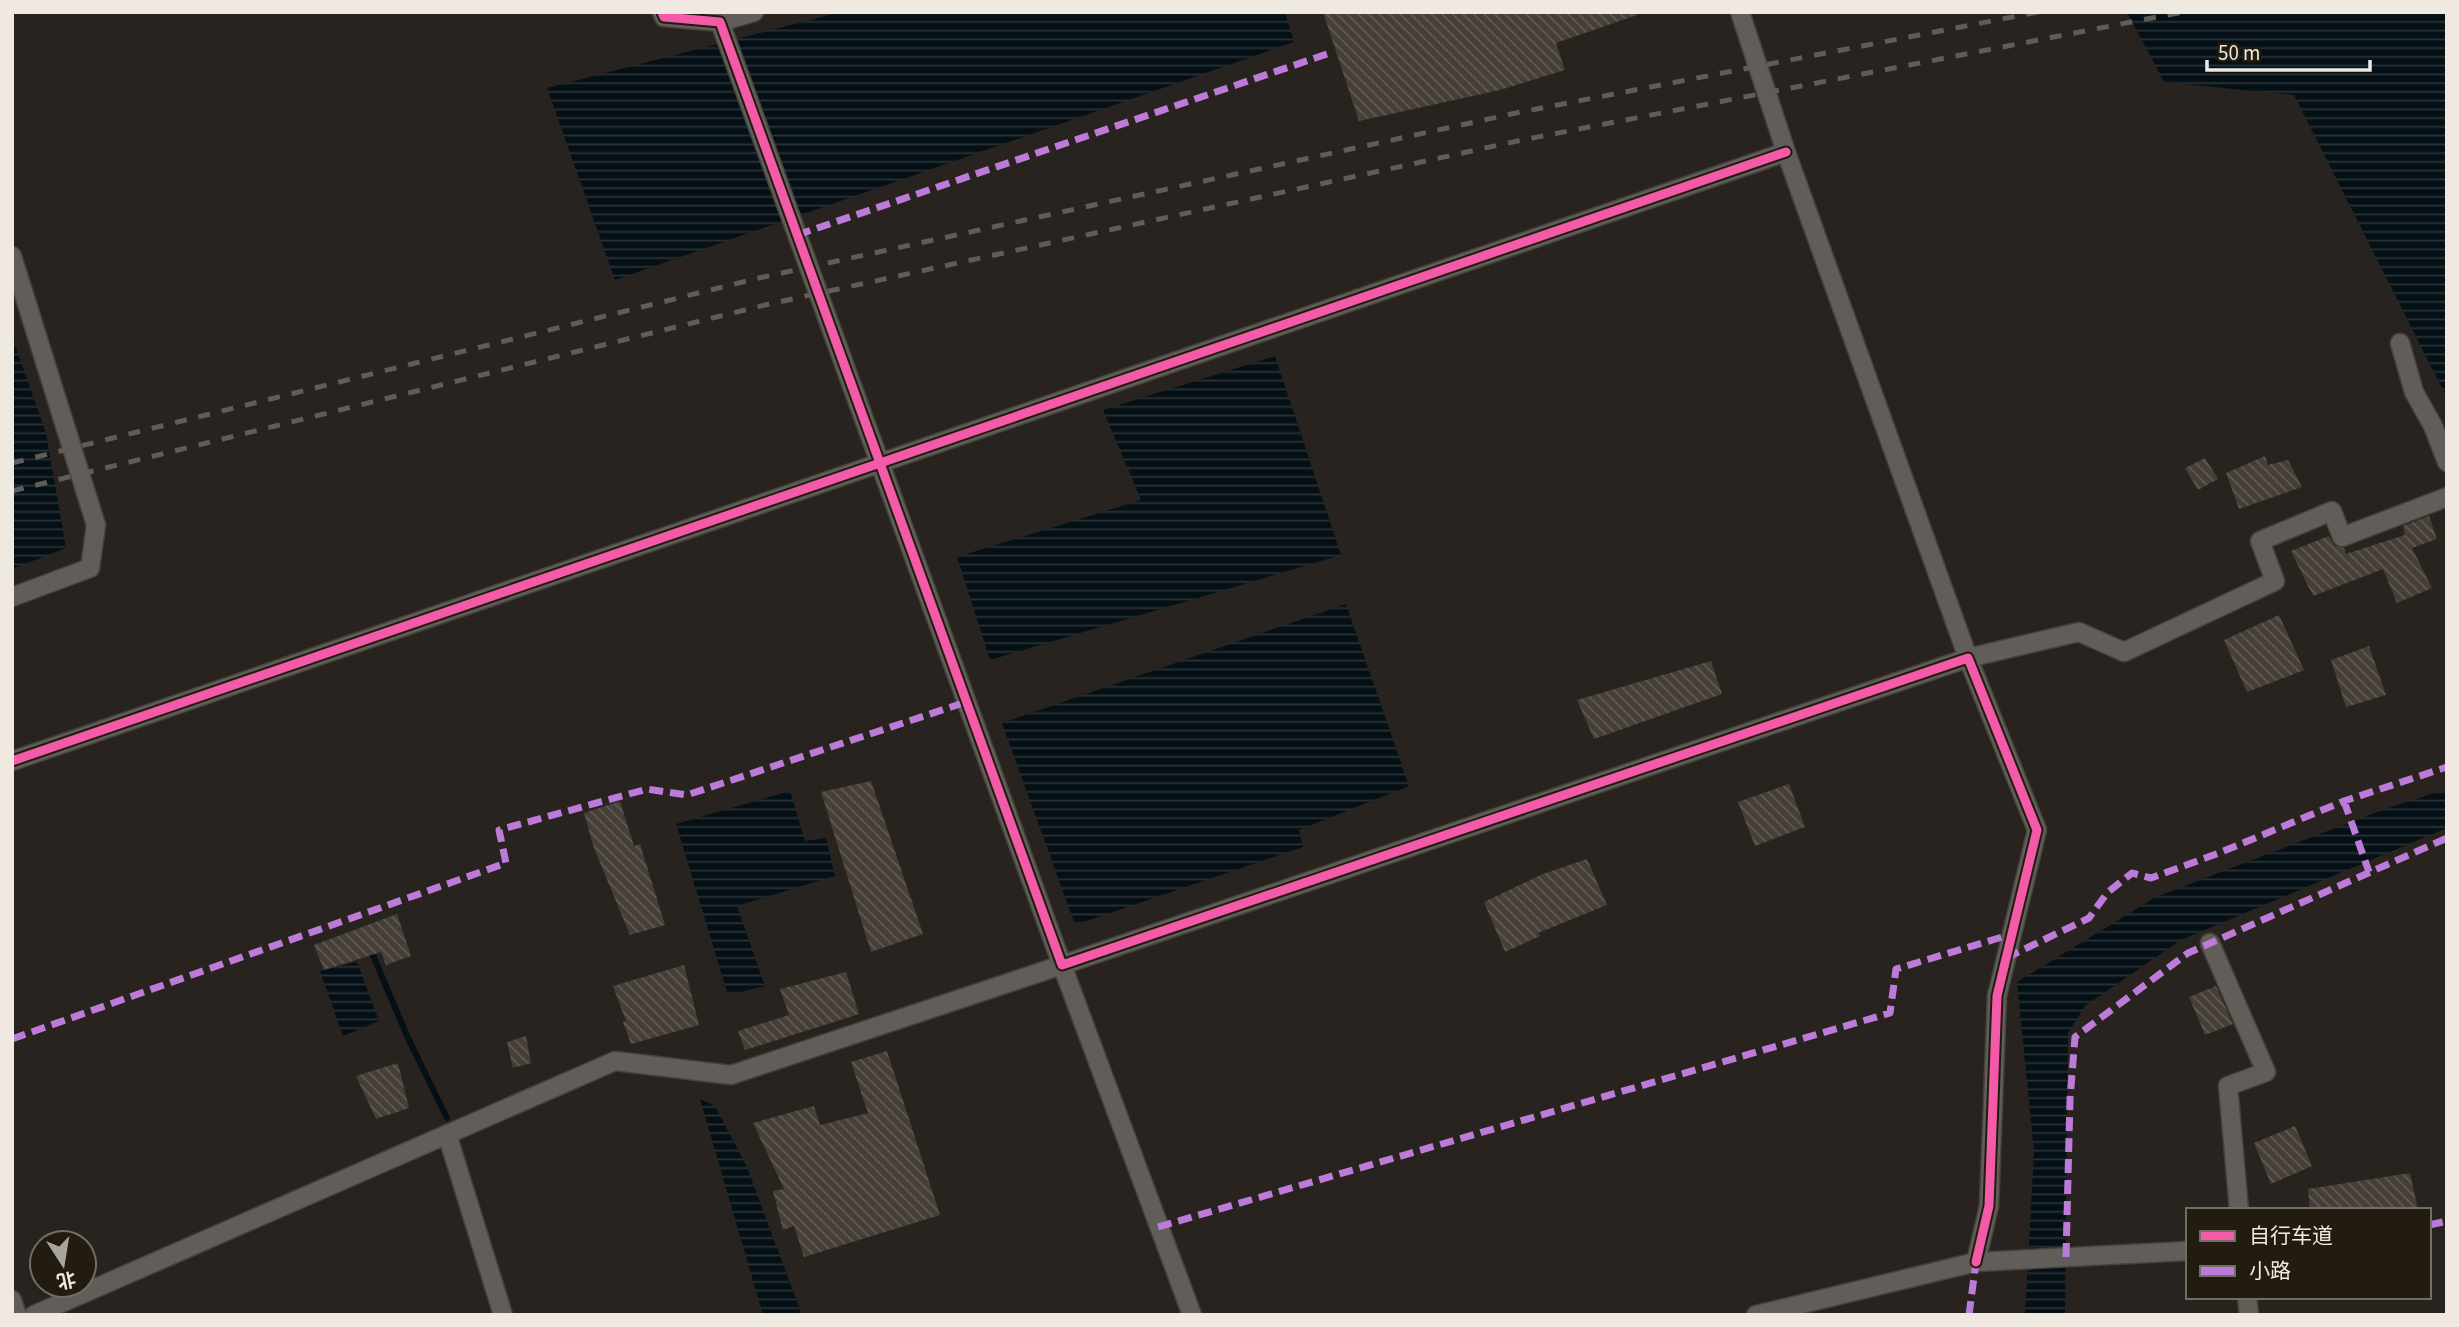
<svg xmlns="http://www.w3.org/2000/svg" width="2459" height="1327" viewBox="0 0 2459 1327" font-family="'Source Sans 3','Noto Sans SC',sans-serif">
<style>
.water{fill:url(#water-rules)}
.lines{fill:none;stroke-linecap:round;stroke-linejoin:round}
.stream{stroke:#041016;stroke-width:6}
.building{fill:url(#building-back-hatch)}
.minor-casing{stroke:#45413c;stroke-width:21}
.minor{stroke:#615e5a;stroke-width:18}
.rail{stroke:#5f5c59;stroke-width:5;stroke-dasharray:12 12;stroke-linecap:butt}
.quiet{stroke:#bd7bd9;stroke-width:7;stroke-dasharray:14 7;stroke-linecap:butt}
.cycleway-casing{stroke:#221b10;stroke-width:13}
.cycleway{stroke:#f35aa7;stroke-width:9}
</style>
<defs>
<pattern id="water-rules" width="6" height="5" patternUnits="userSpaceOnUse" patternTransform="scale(1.75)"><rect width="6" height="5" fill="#041016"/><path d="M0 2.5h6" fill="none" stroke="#293338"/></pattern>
<pattern id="building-back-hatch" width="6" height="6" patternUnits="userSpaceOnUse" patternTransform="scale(1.75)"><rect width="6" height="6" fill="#453f37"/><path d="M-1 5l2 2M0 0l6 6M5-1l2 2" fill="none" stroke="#605b54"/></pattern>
</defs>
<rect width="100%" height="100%" fill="#28231e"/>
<path class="water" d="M841,12H1285L1294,42L615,280L547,88Z
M2127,12H2447V398L2294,95L2164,82Z
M12,336L46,433L66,548L12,569Z
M1275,356L1341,555L990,660L957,557L1141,500L1103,410Z
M1346,604L1409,786L1299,830L1303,847L1075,925L1002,723Z
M2447,789V828L2181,940L2085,1006L2068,1033L2065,1315H2025L2034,1151L2017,982L2156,897L2385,809Z
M790,791L805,841L826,838L835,876L737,906L765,986L728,995L676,824Z
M357,962L379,1021L343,1036L320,971Z
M700,1099L715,1106L746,1165L802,1315H763Z"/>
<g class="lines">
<path class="stream" d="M370,948L407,1036L447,1118"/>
</g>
<path class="building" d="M1323,12H1637V15L1556,43L1565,70L1500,90L1359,121Z
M2265,456L2268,465L2288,460L2302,487L2239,509L2226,473Z
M2205,458L2218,479L2198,490L2185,468Z
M2429,516L2437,539L2412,548L2432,588L2397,603L2383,569L2313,596L2291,551L2329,536L2334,545L2344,548L2346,554L2405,535L2403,526Z
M2279,615L2304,670L2247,692L2224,640Z
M2369,646L2386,695L2346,707L2331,660Z
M1711,661L1722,694L1594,739L1577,700Z
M871,781L923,934L871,952L821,792Z
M1789,784L1805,827L1755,846L1738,802Z
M620,801L634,846L640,844L665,925L630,935L594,848L584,813Z
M1587,859L1607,905L1538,933L1540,936L1505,952L1484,902L1543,874Z
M397,914L411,956L386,965L381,952L324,970L314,945Z
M684,965L699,1025L631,1044L623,1022L626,1021L613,986Z
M846,972L859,1014L745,1050L738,1031L789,1015L780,989Z
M2216,986L2233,1024L2205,1035L2189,997Z
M526,1036L531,1063L513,1068L507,1042Z
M887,1051L940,1215L804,1257L794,1226L783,1230L773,1191L784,1189L753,1123L814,1106L820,1125L868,1113L851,1062Z
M398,1063L409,1108L376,1119L356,1076Z
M2295,1126L2312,1166L2271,1184L2254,1143Z
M2410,1173L2418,1210H2310L2308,1189Z"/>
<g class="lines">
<g class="minor-casing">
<path id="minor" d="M662,12L664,17L720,22L1062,965L1968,658L2037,830L1997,996L1989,1206L1976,1262
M1740,12L1786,152L1968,658L2079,632L2124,652L2275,581L2260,541L2332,511L2342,537L2447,497
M720,22L754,12
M12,256L96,525L90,568L12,597
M2400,343L2414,392L2433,426L2447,462
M12,761L1786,152
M2210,943L2266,1072L2228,1086L2239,1210
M447,1134L503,1315
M2247,1297L2249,1315
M12,1300L17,1315
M34,1315L615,1061L731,1075L1062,965L1192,1315
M1756,1315L1976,1262L2188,1251"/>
</g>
<use href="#minor" class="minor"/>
<path class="rail" d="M12,463L759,278L1516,113L2038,12
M12,491L765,305L1522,140L2183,12"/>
<path class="quiet" d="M797,235L1327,54
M2344,801L2369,872
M2006,958L2089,918L2107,893L2132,873L2151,878L2219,853L2344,801L2447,767
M12,1039L506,863L499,830L647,789L687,795L966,702
M2429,1225L2447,1221
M1158,1227L1890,1013L1896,969L2012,934
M2066,1257L2070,1099L2075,1037L2188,953L2447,838
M1969,1315L1976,1262"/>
<g class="cycleway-casing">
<path id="cycleway" d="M662,12L664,17L720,22L1062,965L1968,658L2037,830L1997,996L1989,1206L1976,1262
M12,761L1786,152"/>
</g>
<use href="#cycleway" class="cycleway"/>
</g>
<rect width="2459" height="1327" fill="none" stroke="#efe9e2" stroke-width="28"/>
<rect x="2186" y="1208" width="245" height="91" fill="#221b10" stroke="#746d64" stroke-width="2"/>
<rect x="2200" y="1231" width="35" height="10" fill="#f35aa7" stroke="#746d64" stroke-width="2"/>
<text x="2249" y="1243" font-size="21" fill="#efe9e2">自行车道</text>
<rect x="2200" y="1266" width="35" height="10" fill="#bd7bd9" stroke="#746d64" stroke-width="2"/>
<text x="2249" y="1278" font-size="21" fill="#efe9e2">小路</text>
<g transform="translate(63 1264) rotate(168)"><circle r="33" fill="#221b10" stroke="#746d64" stroke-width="2"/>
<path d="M0-5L12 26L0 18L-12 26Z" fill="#a9a49d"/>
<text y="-10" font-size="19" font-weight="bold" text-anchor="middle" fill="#efe9e2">北</text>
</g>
<path d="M2207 60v10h163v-10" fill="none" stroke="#efe9e2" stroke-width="3.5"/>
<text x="2218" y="60" font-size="21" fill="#efe9e2" stroke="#221b10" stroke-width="5" paint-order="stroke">50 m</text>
</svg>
